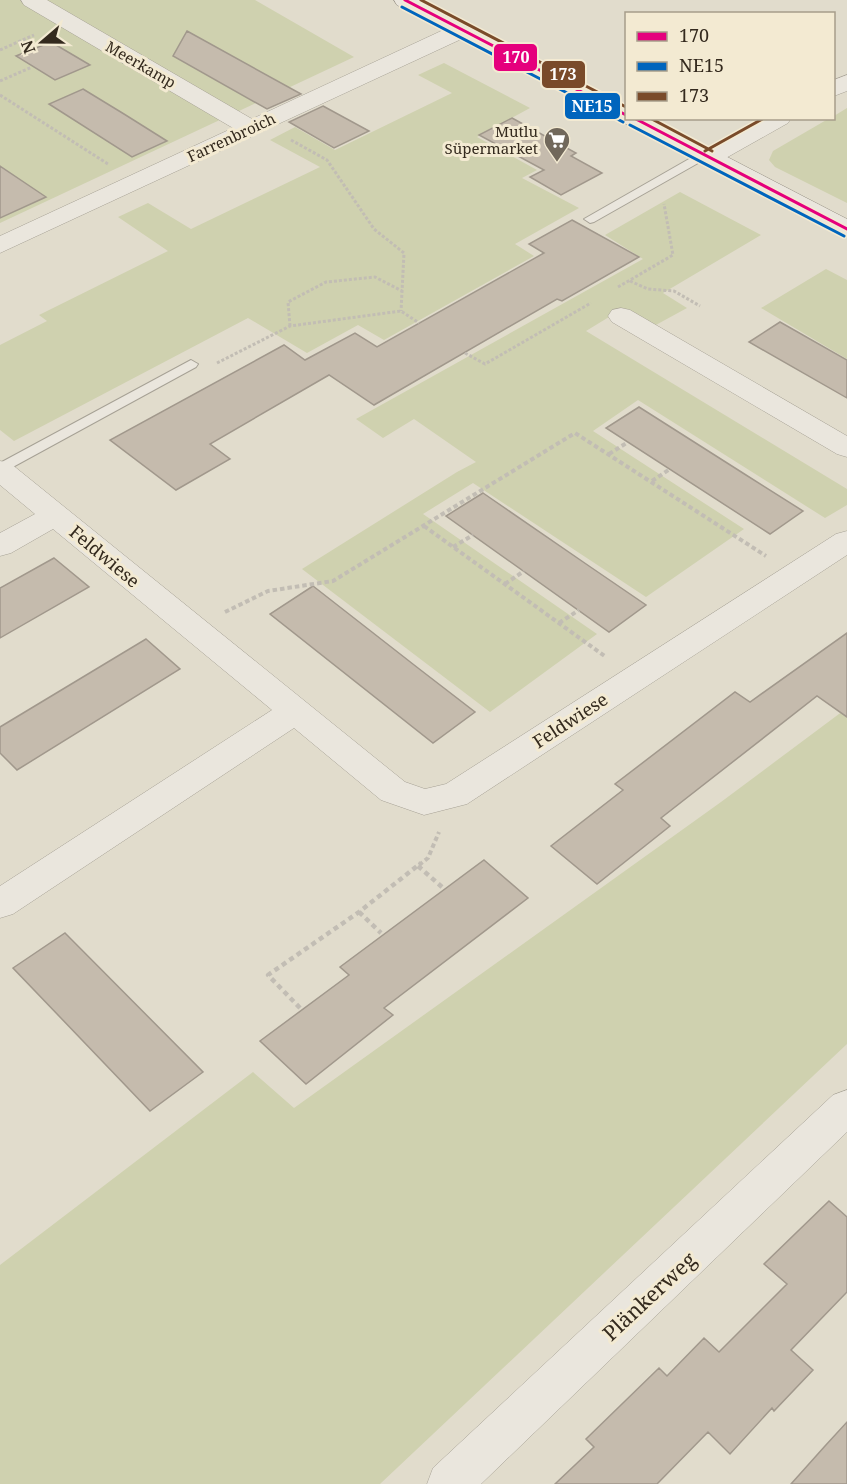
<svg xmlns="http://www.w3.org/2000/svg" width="847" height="1484" viewBox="0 0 847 1484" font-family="'Noto Serif',serif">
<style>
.green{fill:#cfd1af}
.building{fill:#c5bbad;stroke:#a1988c;stroke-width:1.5}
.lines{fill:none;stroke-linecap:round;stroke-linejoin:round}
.service-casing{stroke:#a6a195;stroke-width:2}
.minor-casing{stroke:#a6a195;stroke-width:1}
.secondary-casing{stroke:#969085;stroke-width:1}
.path-far2{stroke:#c2bdb4;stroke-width:3;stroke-dasharray:3 2;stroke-linecap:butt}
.path-far1{stroke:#c2bdb4;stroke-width:4;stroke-dasharray:4.5 3;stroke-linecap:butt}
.path{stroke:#c2bdb4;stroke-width:4.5;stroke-dasharray:5 4;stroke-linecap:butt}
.service{fill:#eae6dd;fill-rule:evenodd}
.minor{fill:#eae6dd;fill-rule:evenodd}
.secondary{fill:#eae6dd;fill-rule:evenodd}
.bus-1-casing{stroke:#f3ead2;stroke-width:6}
.bus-2-casing{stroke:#f3ead2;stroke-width:6}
.bus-3-casing{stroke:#f3ead2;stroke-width:6}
.bus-1{stroke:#e5007d;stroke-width:3}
.bus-2{stroke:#0065bd;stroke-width:3}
.bus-3{stroke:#7a4b2a;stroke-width:3}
.labels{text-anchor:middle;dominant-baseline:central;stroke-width:6;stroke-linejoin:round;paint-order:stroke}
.far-street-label{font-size:15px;fill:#342a1e;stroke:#f3ead2}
.far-poi-label{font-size:15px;fill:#342a1e;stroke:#f3ead2;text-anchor:end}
.street-label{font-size:18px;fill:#342a1e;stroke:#f3ead2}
.near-street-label{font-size:21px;fill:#342a1e;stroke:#f3ead2}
.line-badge{stroke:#f3ead2;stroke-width:2}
.badge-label{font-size:16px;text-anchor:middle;font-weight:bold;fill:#fff}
</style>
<rect width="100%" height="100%" fill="#e1dccc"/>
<path class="green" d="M0,0H255L354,57L0,223Z
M444,63L530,108L477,137L537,170L522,178L579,208L515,244L534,256L384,340L358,325L307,353L248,318L14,441L0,430V345L47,321L39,315L168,251L118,217L148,203L191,229L320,167L270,140L295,127L335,150L452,93L418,75Z
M847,108V203L775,167L769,160L773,151L828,119L834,118V116Z
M680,192L761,235L663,293L687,308L654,326L609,317L586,331L847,489V505L825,518L638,400L593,431L744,529L646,597L473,483L423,514L597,634L490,712L302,569L457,472L476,462L414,419L383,438L356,419L643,259L605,235Z
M826,269L847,280V359L761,308Z
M847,708V1044L380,1484H0V1265L253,1072L294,1108L721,802Z"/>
<path class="building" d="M187,31L301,94L267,109L173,56Z
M51,42L90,65L55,80L16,56Z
M83,89L124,114L167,141L132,157L49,104Z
M323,106L369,131L334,148L289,122Z
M512,118L576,153L571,156L602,173L561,195L530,177L544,170L479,135Z
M0,166L46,197L0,218Z
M572,220L639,257L562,301L557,299L374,405L329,375L210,444L230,459L176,490L110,440L284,345L305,360L355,333L377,347L544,253L529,244Z
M780,322L847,360V398L749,342Z
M639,407L746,475L803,511L770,534L606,428Z
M483,493L589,566L646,605L609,632L446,516Z
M54,558L89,587L0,638V588Z
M313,586L418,668L475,712L433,743L270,614Z
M847,633V717L817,696L661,818L670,826L597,884L551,846L623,790L615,784L735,692L750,702Z
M146,639L180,669L17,770L0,753V727Z
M484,860L528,898L384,1008L393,1015L306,1084L260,1041L349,975L340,967Z
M65,933L203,1072L150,1111L13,968Z
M829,1201L847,1217V1292L791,1350L813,1370L774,1411L772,1408L730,1454L708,1432L657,1484H555L594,1447L586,1439L659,1368L667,1376L704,1338L719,1352L787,1284L764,1264Z
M847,1422V1484H791L825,1446Z"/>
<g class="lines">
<g class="service-casing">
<path id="service" d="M703,151L707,152V158L594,222L590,223L584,219Z
M191,360L198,364L196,367L0,474V463Z"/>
</g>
<g class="minor-casing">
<path id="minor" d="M21,0H47L252,119L454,25L462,23L470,25L473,30L470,35L0,253V236L233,128L24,5Z
M847,75V91L834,96V80Z
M762,118H791L788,123L717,163L709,165L701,163L697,158L701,153Z
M621,308L630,310L847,436V457L837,454L612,322L608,316L612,310Z
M0,461L10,463L405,782L425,789L446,784L836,534L847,531V555L467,804L424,815L381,800L294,728L13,914L0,918V886L272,710L53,529L11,553L0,556V533L35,514L0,485Z
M847,1090V1132L481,1484H427L433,1468L833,1095Z"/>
</g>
<g class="secondary-casing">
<path id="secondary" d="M394,0H421L626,106V118H652L847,219V236L838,234L397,5Z"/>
</g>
<path class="path-far2" d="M0,50L34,35
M0,81L32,67
M0,95L108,164
M291,140L327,160L374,229L404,253L401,311
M630,281L648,289L674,291L700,306
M618,287L673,255L664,204
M290,326L288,302L326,282L375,277L402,291
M465,353L485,364L591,303
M217,363L290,326L401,311L419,323"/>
<path class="path-far1" d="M609,454L628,442
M652,481L670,469
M424,526L606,657
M453,547L473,535
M505,584L524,571
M225,612L268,591L333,581L575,433L766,556
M559,623L579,610
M419,865L428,858L439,832"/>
<path class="path" d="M418,866L442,887
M359,912L381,933
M300,1008L268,975L359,912L421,863"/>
<use href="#service" class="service"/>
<use href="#minor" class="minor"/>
<use href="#secondary" class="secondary"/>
<g class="bus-1-casing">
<path id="bus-1" d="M405,0L626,115
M634,118L847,229"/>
</g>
<g class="bus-2-casing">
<path id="bus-2" d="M402,7L623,122
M630,125L844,236"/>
</g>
<g class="bus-3-casing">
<path id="bus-3" d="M421,0L626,107
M650,118L712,151
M705,151L764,118"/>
</g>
<use href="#bus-1" class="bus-1"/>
<use href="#bus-2" class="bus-2"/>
<use href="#bus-3" class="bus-3"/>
</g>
<defs>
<g id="supermarket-pin" transform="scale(1.35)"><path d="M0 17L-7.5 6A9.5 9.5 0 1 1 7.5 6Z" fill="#71685b" stroke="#f3ead2"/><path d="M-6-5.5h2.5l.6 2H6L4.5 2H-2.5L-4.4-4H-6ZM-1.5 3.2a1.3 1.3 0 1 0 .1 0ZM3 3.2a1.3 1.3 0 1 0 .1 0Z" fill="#fff"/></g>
</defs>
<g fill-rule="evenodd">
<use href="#supermarket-pin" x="557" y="140"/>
</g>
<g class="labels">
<g class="far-street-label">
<text transform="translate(141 64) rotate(30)">Meerkamp</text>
<text transform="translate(231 137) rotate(-25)">Farrenbroich</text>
</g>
<g class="far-poi-label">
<text x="538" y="131">Mutlu<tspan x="538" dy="17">Süpermarket</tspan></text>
</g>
<g class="street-label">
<text transform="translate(105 556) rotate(40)">Feldwiese</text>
<text transform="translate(570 720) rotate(-33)">Feldwiese</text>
</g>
<g class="near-street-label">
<text transform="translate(649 1296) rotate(-43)">Plänkerweg</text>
</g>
</g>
<g class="line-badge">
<rect x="493" y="43" width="45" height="29" rx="6" fill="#e5007d"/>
<rect x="541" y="60" width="45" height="29" rx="6" fill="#7a4b2a"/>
<rect x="564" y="92" width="57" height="28" rx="6" fill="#0065bd"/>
</g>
<g class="badge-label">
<text x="516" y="63">170</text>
<text x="563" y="80">173</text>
<text x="592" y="112">NE15</text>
</g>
<rect x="625" y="12" width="210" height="108" fill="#f3ead2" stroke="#a79d8a" stroke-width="1.5"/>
<rect x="637" y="32" width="30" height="9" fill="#e5007d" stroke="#a79d8a" stroke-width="1.5"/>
<text x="679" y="42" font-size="18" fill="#342a1e">170</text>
<rect x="637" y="62" width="30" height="9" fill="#0065bd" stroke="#a79d8a" stroke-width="1.5"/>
<text x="679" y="72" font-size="18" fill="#342a1e">NE15</text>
<rect x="637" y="92" width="30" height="9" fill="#7a4b2a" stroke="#a79d8a" stroke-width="1.5"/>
<text x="679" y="102" font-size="18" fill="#342a1e">173</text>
<g transform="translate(42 42) rotate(250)" stroke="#f3ead2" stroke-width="4.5" paint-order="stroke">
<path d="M0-4.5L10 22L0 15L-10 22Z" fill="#342a1e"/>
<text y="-9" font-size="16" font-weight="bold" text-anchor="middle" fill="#342a1e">N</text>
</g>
</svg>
